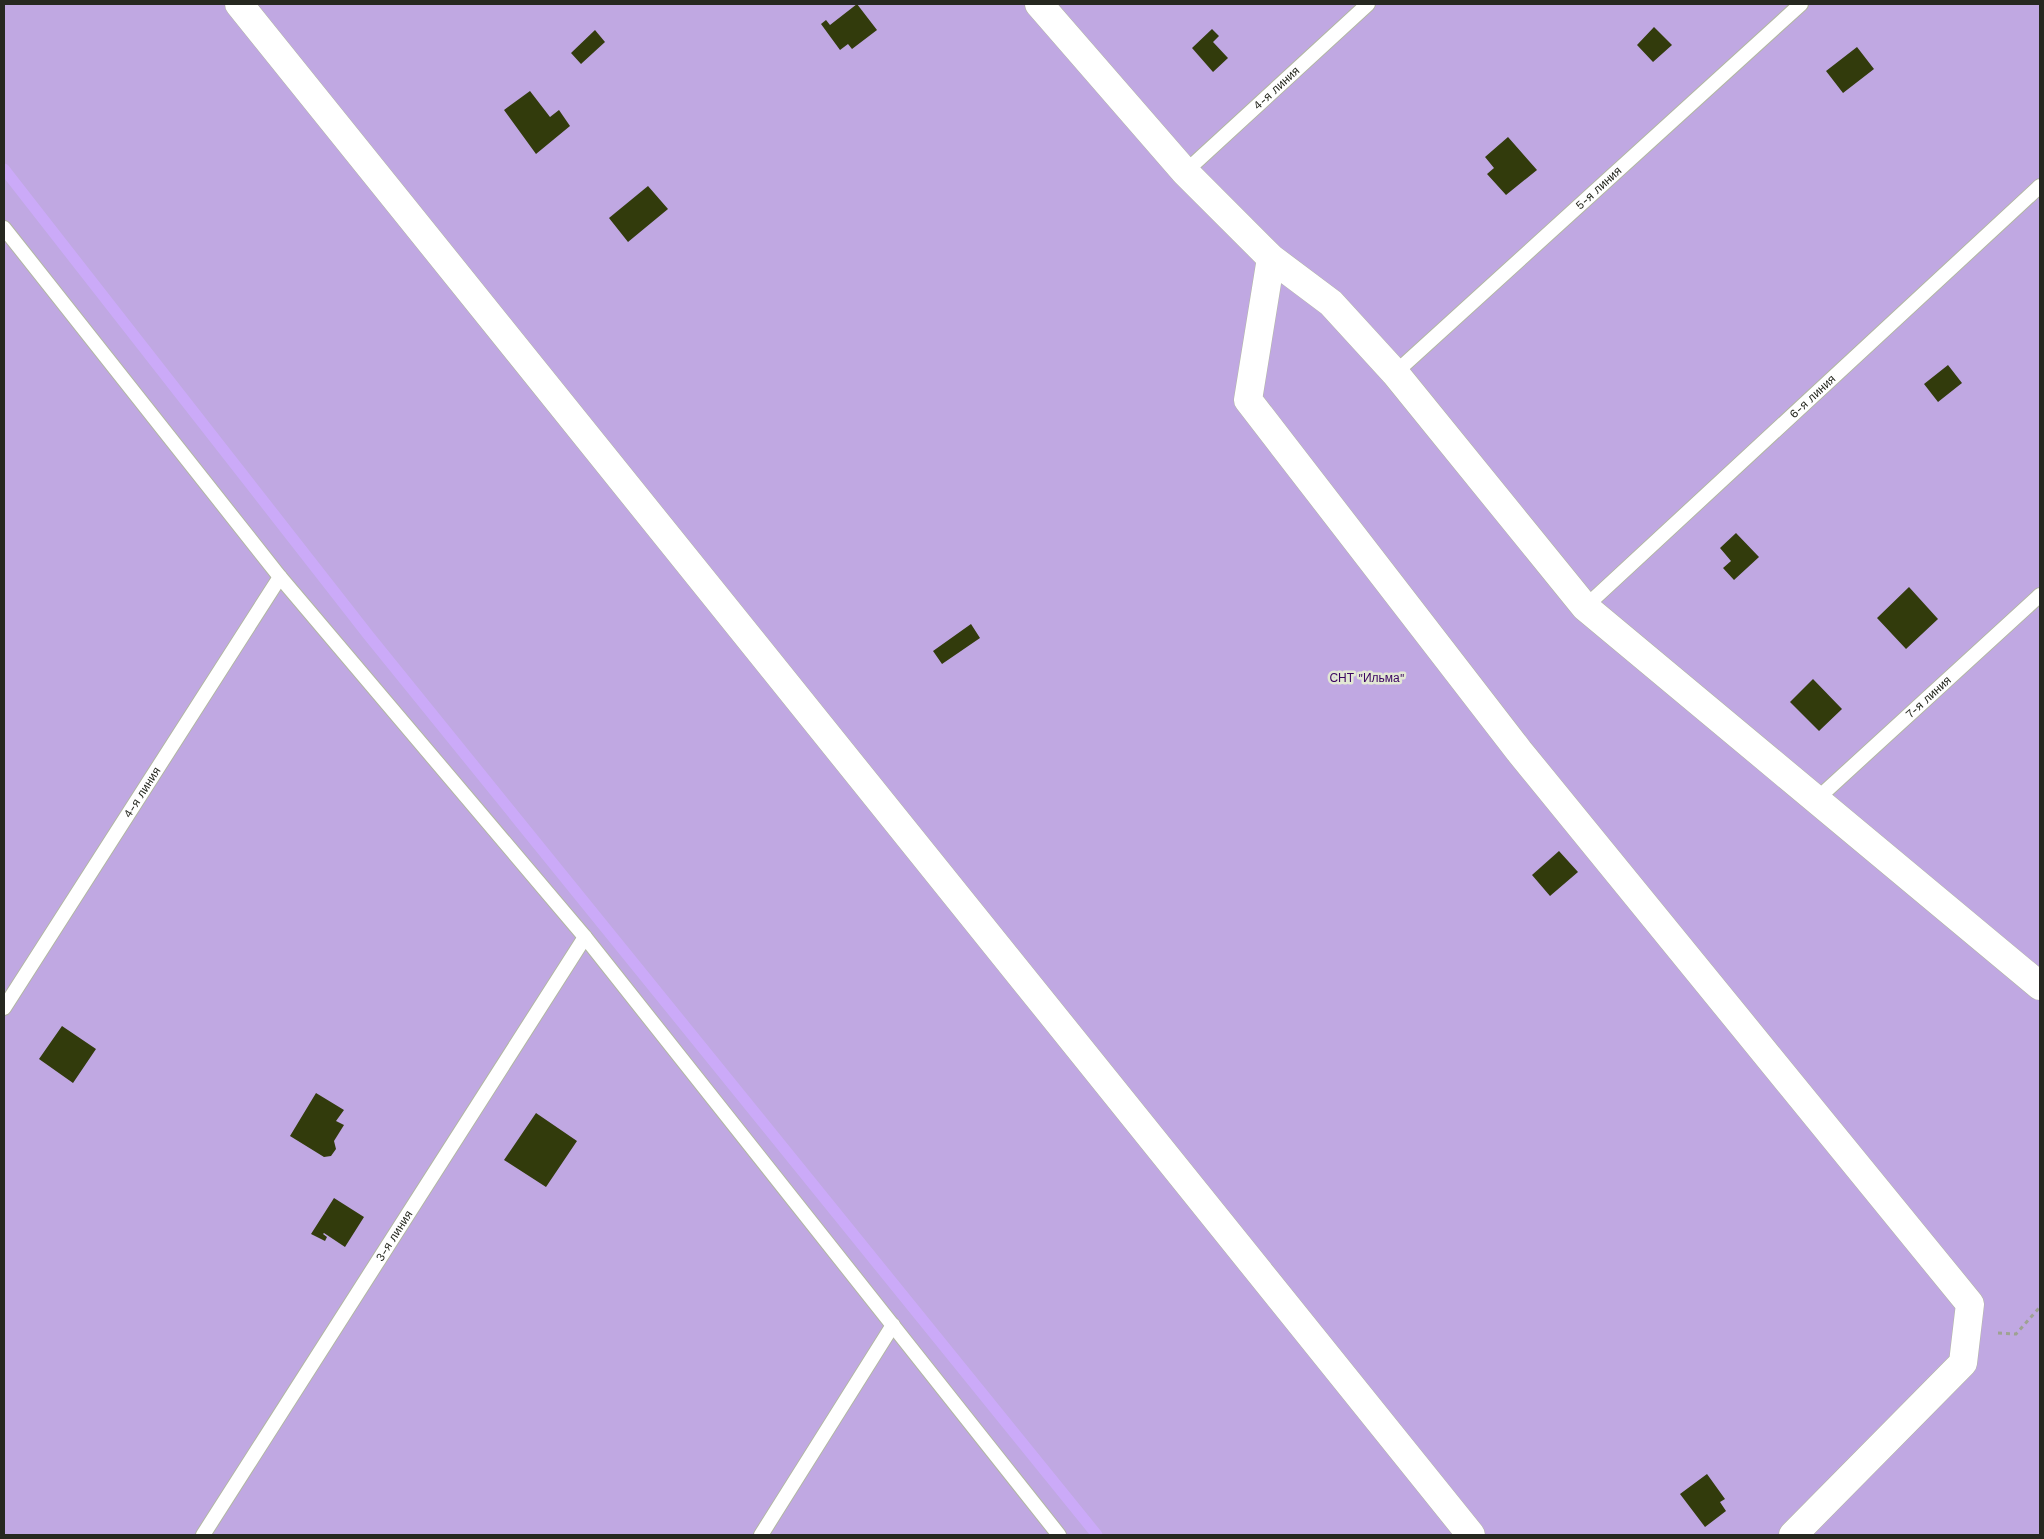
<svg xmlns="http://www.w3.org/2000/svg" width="2044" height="1539" viewBox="0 0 2044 1539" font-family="'Work Sans',sans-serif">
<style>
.green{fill:#c0a8e2}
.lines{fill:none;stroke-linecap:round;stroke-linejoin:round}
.stream{stroke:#cbaaf8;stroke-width:11}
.building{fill:#323b0c}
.lane-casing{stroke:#b1b6a3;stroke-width:16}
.street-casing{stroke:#b1b6a3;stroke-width:29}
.path{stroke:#9ea292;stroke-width:3;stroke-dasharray:4 4;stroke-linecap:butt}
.lane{stroke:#fff;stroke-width:14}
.street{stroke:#fff;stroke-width:28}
.labels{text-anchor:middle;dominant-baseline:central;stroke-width:5;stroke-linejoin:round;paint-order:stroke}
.street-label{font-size:12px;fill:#262820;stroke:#e3e8d4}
.park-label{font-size:12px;fill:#3a0461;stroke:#e3e8d4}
</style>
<rect width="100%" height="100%" fill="#e3e8d4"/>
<path class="green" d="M4,4H2040V1535H4Z"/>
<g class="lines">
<path class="stream" d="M4,169L369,636L1097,1535"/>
</g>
<path class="building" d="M857,4L877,30L852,49L848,44L840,50L821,24L826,20L830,25Z
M1654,27L1672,45L1653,62L1637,45Z
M1212,29L1219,36L1213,42L1228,58L1213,72L1192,48Z
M595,30L605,42L581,64L571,53Z
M1857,47L1874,69L1843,93L1826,71Z
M530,91L550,117L559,110L570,126L536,154L504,110Z
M1508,137L1537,170L1506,195L1487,174L1494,168L1485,157Z
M648,186L668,209L628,242L609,218Z
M1948,365L1962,383L1938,402L1924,384Z
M1736,533L1759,557L1734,580L1723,568L1731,561L1720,548Z
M1909,587L1938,619L1906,649L1877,618Z
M971,624L980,638L942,664L933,651Z
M1813,679L1842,709L1819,731L1790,702Z
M1559,851L1578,872L1550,896L1532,875Z
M62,1026L96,1049L73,1083L39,1059Z
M316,1093L344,1110L336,1121L344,1125L334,1141L336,1149L331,1156L324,1157L290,1136Z
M536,1113L577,1141L546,1187L504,1160Z
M334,1198L364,1217L345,1247L324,1233L323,1234L327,1237L325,1241L311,1234Z
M1707,1474L1725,1499L1720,1502L1726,1511L1705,1527L1680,1494Z"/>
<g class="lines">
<g class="lane-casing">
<g id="lane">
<path id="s1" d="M1185,172L1368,4"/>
<path d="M4,228L280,577L585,937L1059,1535"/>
<path id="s2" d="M1395,373L1801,4"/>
<path id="s3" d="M1585,607L2040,186"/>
<path id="s4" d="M1817,799L2040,595"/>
<path id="s5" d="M4,1008L280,577"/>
<path id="s6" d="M203,1535L585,937"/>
<path d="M761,1535L893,1325"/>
</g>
</g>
<g class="street-casing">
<path id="street" d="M239,4L1471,1535
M1039,4L1185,172L1271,258L1331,303L1395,373L1585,607L2040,986
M1271,258L1248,400L1519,751L1970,1304L1963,1363L1793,1535"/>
</g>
<path class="path" d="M1998,1333L2016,1334L2040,1307"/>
<use href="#lane" class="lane"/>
<use href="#street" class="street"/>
</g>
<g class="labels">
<g class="street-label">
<text stroke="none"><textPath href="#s1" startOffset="124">4-я линия</textPath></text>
<text stroke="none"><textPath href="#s2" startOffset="275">5-я линия</textPath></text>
<text stroke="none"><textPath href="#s3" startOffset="310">6-я линия</textPath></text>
<text stroke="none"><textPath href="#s4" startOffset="151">7-я линия</textPath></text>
<text stroke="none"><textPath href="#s5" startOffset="256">4-я линия</textPath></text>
<text stroke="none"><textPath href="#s6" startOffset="355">3-я линия</textPath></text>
</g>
<g class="park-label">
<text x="1367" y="678">СНТ "Ильма"</text>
</g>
</g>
<rect width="2044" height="1539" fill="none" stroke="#262820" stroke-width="10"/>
</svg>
